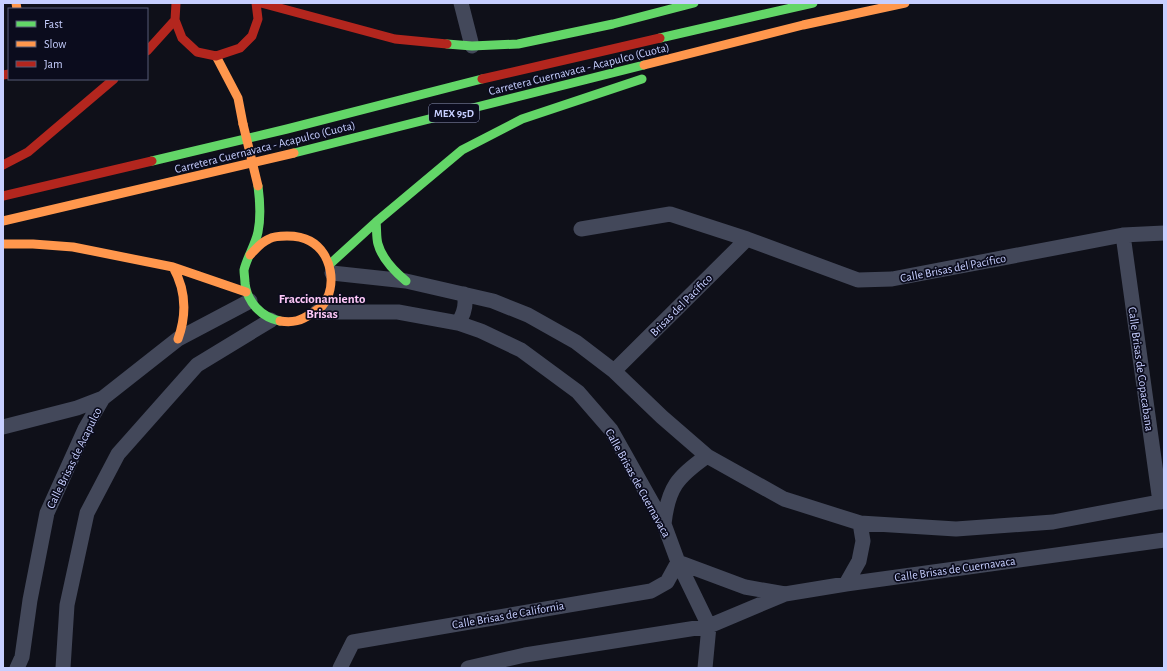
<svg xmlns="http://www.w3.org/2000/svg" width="1167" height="671" viewBox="0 0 1167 671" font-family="'Alegreya Sans',sans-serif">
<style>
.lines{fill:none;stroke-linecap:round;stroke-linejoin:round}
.street{stroke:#43485a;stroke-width:15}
.fast{stroke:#63d668;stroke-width:9}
.slow{stroke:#ff974d;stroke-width:9}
.jam{stroke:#b3261e;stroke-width:9}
.slow-bridge{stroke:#ff974d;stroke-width:9}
.labels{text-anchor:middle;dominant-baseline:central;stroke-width:3.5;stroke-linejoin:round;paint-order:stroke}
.shield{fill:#0b0c1d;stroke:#8f94bb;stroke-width:1}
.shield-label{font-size:11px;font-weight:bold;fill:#c7cfff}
.street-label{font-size:12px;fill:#c7cfff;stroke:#0b0c1d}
.neighbourhood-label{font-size:13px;font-weight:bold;fill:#ffc9f9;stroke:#0b0c1d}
</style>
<rect width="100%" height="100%" fill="#0f1019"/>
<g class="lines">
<path class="street" d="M461,3L472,46
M581,229L670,214L747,239L858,280L892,279L1123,235L1164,233
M1123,235L1160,502
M332,273L406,281L493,301L528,315L576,342L614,371L662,417L707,456L784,499L860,523L956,529L1053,522L1164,501
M317,312H398L458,323L481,331L521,350L578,392L611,430L664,524L678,562L745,587L785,594L846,584L1164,540
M458,323C464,314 467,305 464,294
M614,371L747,239
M3,427L77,408L103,398
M664,524C668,488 677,477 707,456
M678,562L709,626L705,668
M846,584L859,561L863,541L860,523
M17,668L22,657L30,600L47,513L85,429L103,398L178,339L250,301
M63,668L67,605L87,513L118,454L197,365L271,320
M340,668L353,642L651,591L667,582L678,562
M468,668L525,655L709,626L785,594"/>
<path class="fast" d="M660,38L813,3
M447,44L472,46L518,44L613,24L694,3
M294,153L644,65
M152,161L287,129L482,79
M258,186C260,201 261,217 258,232C255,246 247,257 244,270C244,274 245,279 245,283C247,302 261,317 280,321
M376,222C377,229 376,237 378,244C382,259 394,271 406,281
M330,264L376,222L462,150L522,119L642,79"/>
<path class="slow" d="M16,3L17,9
M216,56L238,98L243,124
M644,65L803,25L905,3
M3,221L294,153
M3,244H33L73,247L173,267L246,292
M250,255C256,249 261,242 269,239C274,236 281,236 287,236C295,236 303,237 310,241C332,253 338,287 322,306C319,309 315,311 312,313C301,321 293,323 280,321
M173,267C186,290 187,314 178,339"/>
<path class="jam" d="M176,3L175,20L182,38L197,52L216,56L240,48L252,36L258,19L256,3
M261,3L395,39L447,44
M147,51L175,20
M3,75L9,74
M482,79L660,38
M3,165L28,152L114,79
M3,196L152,161"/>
<path class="slow-bridge" d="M243,124L258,186"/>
</g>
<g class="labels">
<rect class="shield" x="429" y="104" width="50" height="18" rx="3"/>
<g class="shield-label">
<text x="454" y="113">MEX 95D</text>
</g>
<g class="street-label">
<text transform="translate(579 69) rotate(-14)">Carretera Cuernavaca - Acapulco (Cuota)</text>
<text transform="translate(265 147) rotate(-14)">Carretera Cuernavaca - Acapulco (Cuota)</text>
<text transform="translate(953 268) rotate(-11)">Calle Brisas del Pacífico</text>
<text transform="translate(681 305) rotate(-45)">Brisas del Pacífico</text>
<text transform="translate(1141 369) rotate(82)">Calle Brisas de Copacabana</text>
<text transform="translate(74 458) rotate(-64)">Calle Brisas de Acapulco</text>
<text transform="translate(638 483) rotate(61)">Calle Brisas de Cuernavaca</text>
<text transform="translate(955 569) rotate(-8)">Calle Brisas de Cuernavaca</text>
<text transform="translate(508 615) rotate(-10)">Calle Brisas de California</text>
</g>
<g class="neighbourhood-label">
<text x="322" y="299">Fraccionamiento<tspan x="322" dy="15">Brisas</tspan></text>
</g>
</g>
<rect width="1167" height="671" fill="none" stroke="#c7cfff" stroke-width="8"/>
<rect x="8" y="8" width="140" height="72" fill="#0b0c1d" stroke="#565a77"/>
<rect x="16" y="21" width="20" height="6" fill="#63d668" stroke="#565a77"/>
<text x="44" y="28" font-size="12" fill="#c7cfff">Fast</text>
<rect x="16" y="41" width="20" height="6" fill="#ff974d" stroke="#565a77"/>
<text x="44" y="48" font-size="12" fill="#c7cfff">Slow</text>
<rect x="16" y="61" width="20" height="6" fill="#b3261e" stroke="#565a77"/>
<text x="44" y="68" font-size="12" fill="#c7cfff">Jam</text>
</svg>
